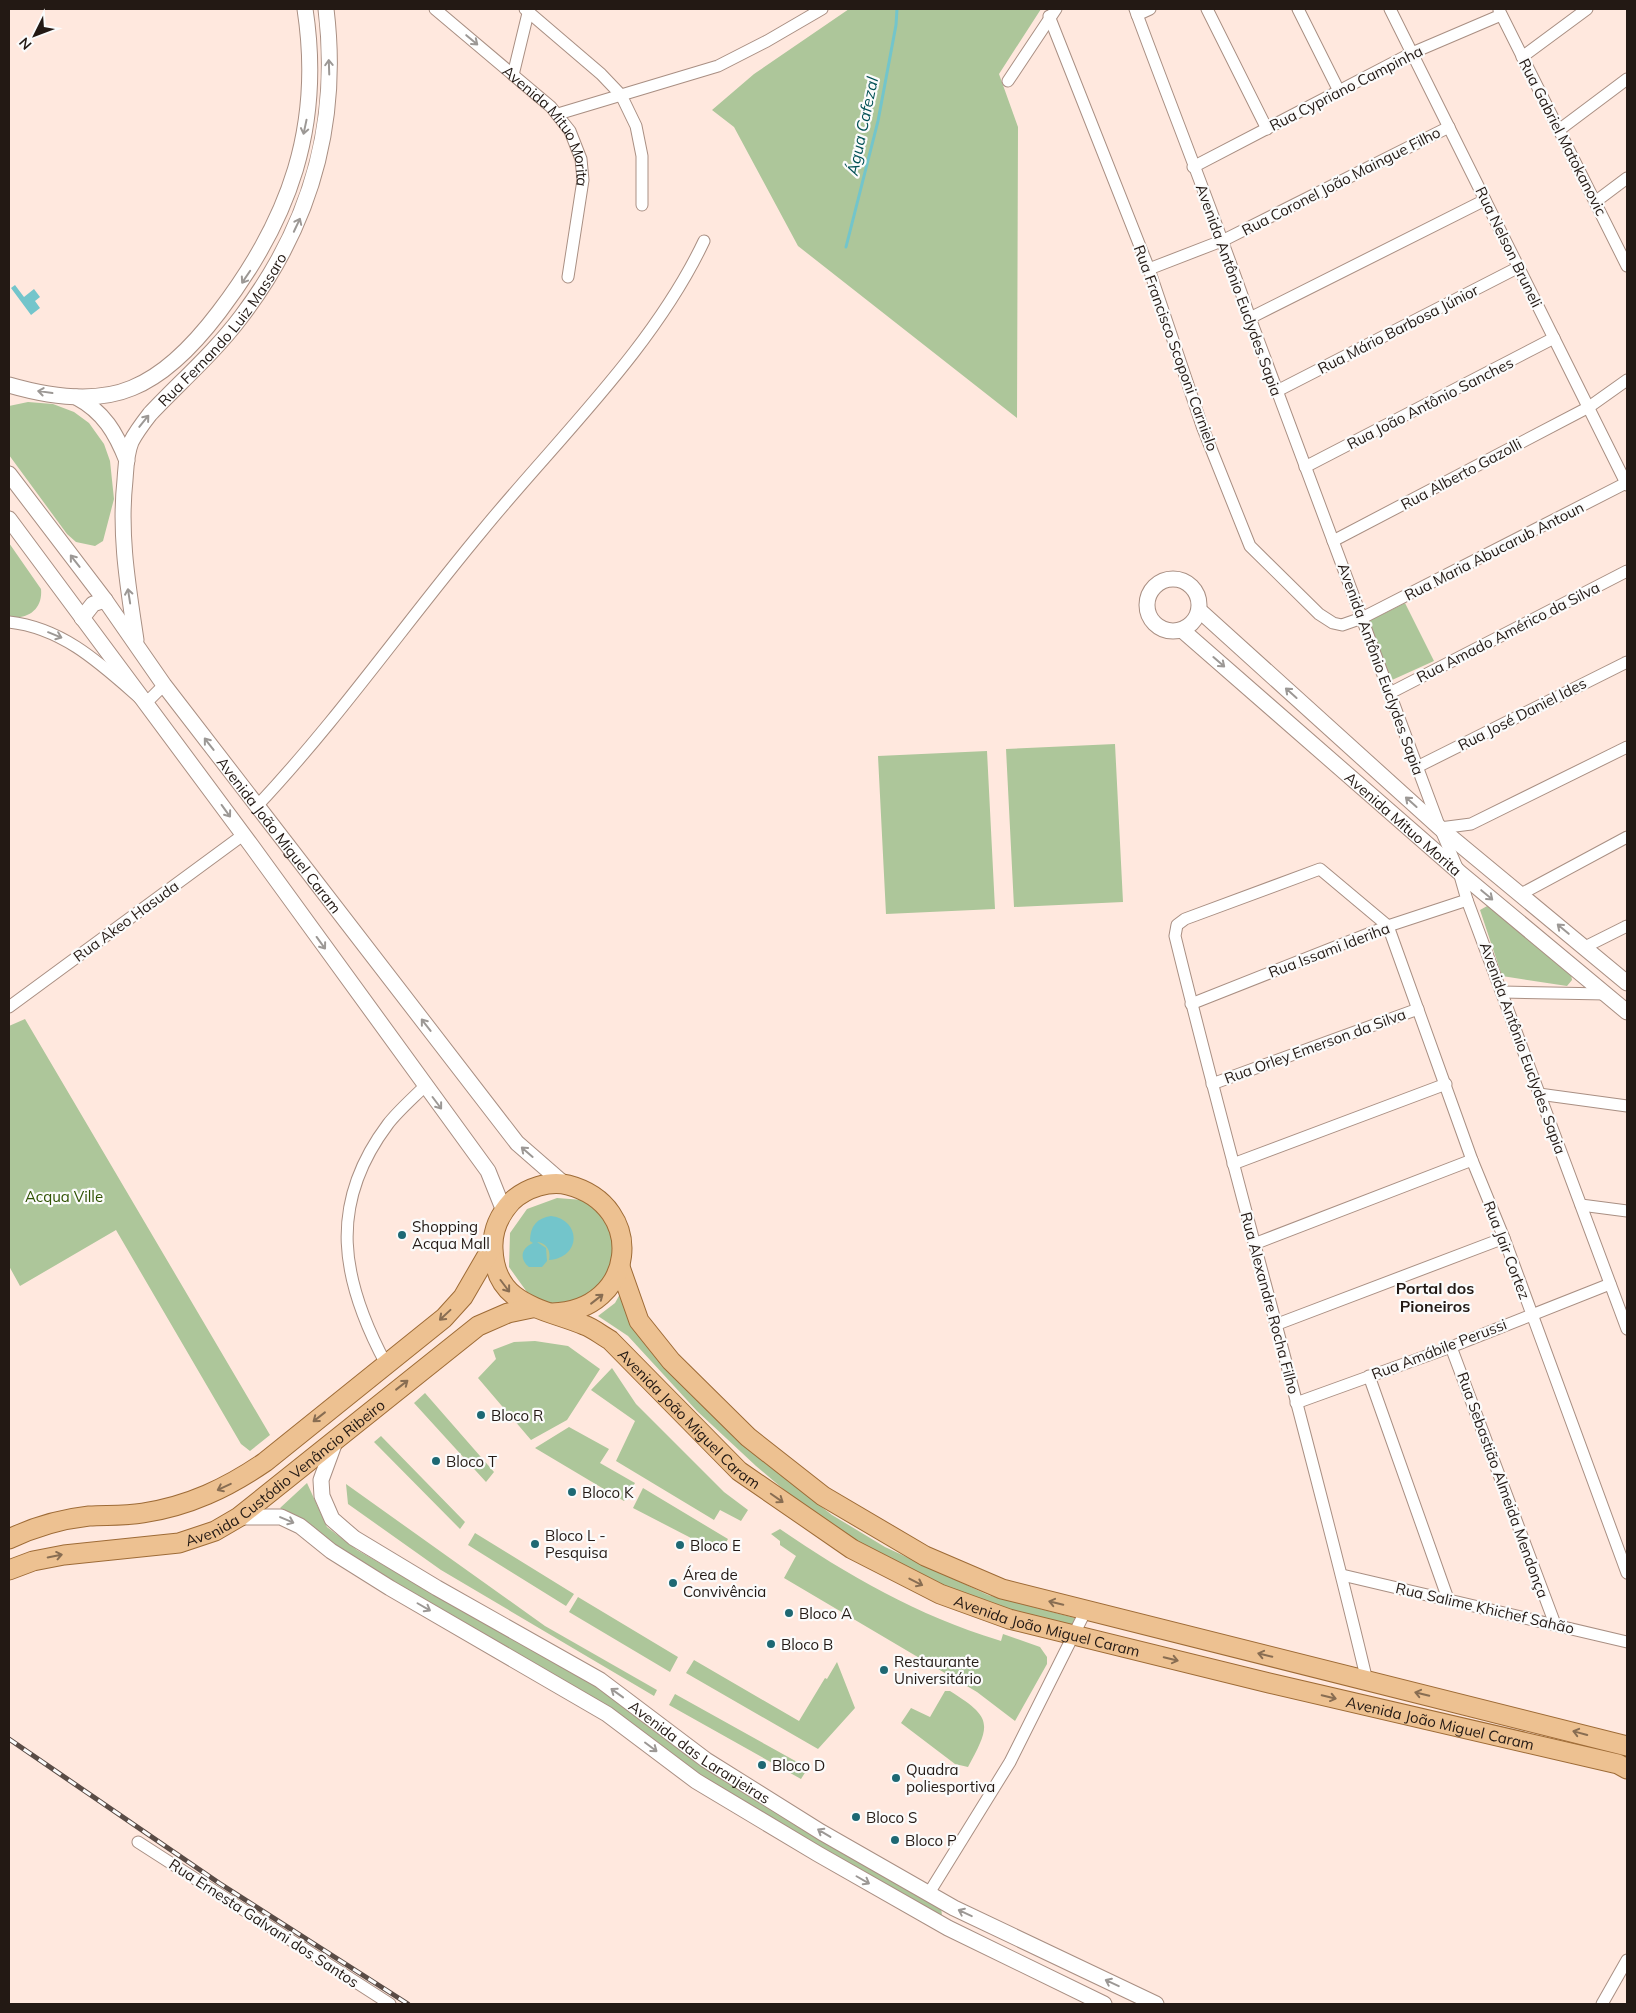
<svg xmlns="http://www.w3.org/2000/svg" width="1636" height="2013" viewBox="0 0 1636 2013" font-family="Mulish,sans-serif">
<style>
.green{fill:#adc69a}
.water{fill:#73c5cb}
.lines{fill:none;stroke-linecap:round;stroke-linejoin:round}
.stream{stroke:#73c5cb;stroke-width:3}
.minor-casing{stroke:#a98f83;stroke-width:13}
.tertiary-casing{stroke:#a98f83;stroke-width:17}
.primary-casing{stroke:#9e6b36;stroke-width:21}
.minor{stroke:#fff;stroke-width:11}
.tertiary{stroke:#fff;stroke-width:15}
.primary{stroke:#edc191;stroke-width:19}
.rail-casing{stroke:#5a4c46;stroke-width:5}
.rail{stroke:#fbfbfb;stroke-width:3;stroke-dasharray:9;stroke-linecap:butt}
.oneway{stroke:#9c9895}
.oneway2{stroke:#886d52}
.poi-dot{fill:#1e6873;stroke:#fbfbfb;stroke-width:2}
.labels{text-anchor:middle;dominant-baseline:central;stroke-width:4.5;stroke-linejoin:round;paint-order:stroke}
.street-label{font-size:15px;fill:#231914;stroke:#fbfbfb}
.park-label{font-size:15px;fill:#2e5100;stroke:#fbfbfb}
.poi-label{font-size:15px;fill:#231914;stroke:#fbfbfb;text-anchor:start}
.water-label{font-size:16px;font-style:italic;fill:#015055;stroke:#fbfbfb}
.neighbourhood-label{font-size:16px;font-weight:bold;fill:#231914;stroke:#fbfbfb}
</style>
<rect width="100%" height="100%" fill="#ffe8de"/>
<path class="green" d="M849,9H1041L999,74L1018,127L1017,418L798,246L734,127L712,110L754,74Z
M28,402L53,404L74,412L89,423L104,444L110,461L114,499L103,541L95,546L76,542L67,534L9,455V406Z
M9,543L41,589C43,609 28,620 9,617Z
M1405,603L1434,661L1392,680L1367,622Z
M1115,744L1123,902L1014,907L1006,749Z
M987,751L995,909L886,914L878,756Z
M1489,905L1571,974L1572,980L1567,986L1502,976L1480,910Z
M25,1019L270,1435L250,1451L241,1444L116,1230L20,1286L9,1266V1026Z
M557,1198L583,1200L592,1204L611,1227L614,1272L585,1300L551,1305L539,1300L527,1292L519,1281L509,1267L510,1233L527,1209Z
M620,1294L734,1433L761,1460L832,1515L885,1547L988,1595L1075,1618L1073,1625L1045,1622L931,1582L860,1543L802,1505L756,1466L697,1411L628,1336L598,1316L615,1303Z
M535,1341L568,1346L600,1369L567,1420L531,1440L478,1378L496,1359L493,1350L514,1342Z
M612,1368L636,1404L724,1492L748,1510L741,1521L720,1510L714,1520L616,1461L635,1421L591,1390Z
M425,1393L494,1472L486,1482L414,1403Z
M569,1427L609,1449L600,1463L635,1483L624,1501L535,1448Z
M381,1436L465,1522L460,1529L374,1442Z
M307,1483L327,1527L357,1550L597,1687L697,1763L941,1906L942,1916C727,1807 528,1671 325,1542L280,1508Z
M346,1484L545,1626L657,1690L654,1696L441,1570L348,1504Z
M643,1488L728,1539L720,1553L633,1508Z
M780,1529C847,1575 919,1616 998,1640L1001,1641L1003,1634L1040,1647L1047,1657V1664L1015,1721L977,1692L784,1578L796,1556L780,1545V1541L771,1534Z
M475,1533L574,1594L566,1606L468,1545Z
M578,1597L678,1657L670,1672L569,1612Z
M694,1660L799,1721L825,1678L827,1679L837,1662L855,1708L818,1749L686,1673Z
M945,1691H950C993,1718 991,1724 968,1767L955,1764L901,1723L911,1708L930,1717Z
M675,1694L808,1768L801,1779L669,1705Z"/>
<path class="water" d="M15,285L24,297L34,289L40,297L35,301L40,308L31,315L11,288Z
M551,1216C582,1220 581,1258 549,1260C551,1251 547,1243 537,1242L546,1248L547,1261L542,1267H529C519,1259 521,1248 533,1243L530,1241C530,1226 537,1218 551,1216Z"/>
<g class="lines">
<path class="stream" d="M846,247L878,121L896,25L897,9"/>
<g class="minor-casing">
<g id="minor">
<path id="s1" d="M435,9L551,107L570,131L581,159L583,180L568,277"/>
<path d="M525,9L601,74L621,95L636,126L642,156V205"/>
<path d="M1135,9C1173,112 1214,214 1250,318L1440,828L1459,872L1467,900L1627,1329"/>
<path d="M1207,9L1267,129"/>
<path d="M1298,9L1339,91"/>
<path d="M1390,9L1627,485"/>
<path d="M1499,10L1627,266"/>
<path d="M1137,15L1150,9"/>
<path d="M1049,16L1149,269L1202,426L1250,546L1319,614L1333,623L1342,625L1362,618L1626,483"/>
<path d="M1522,57L1587,9"/>
<path d="M513,75L529,9"/>
<path d="M1008,81L1056,9"/>
<path d="M558,114L718,66L767,41L822,9"/>
<path d="M1559,130L1627,79"/>
<path d="M1193,167L1412,53L1501,15"/>
<path d="M1595,202L1627,178"/>
<path d="M1149,269L1224,240L1449,127"/>
<path d="M1250,318L1485,200"/>
<path d="M1277,391L1519,267"/>
<path d="M1305,467L1554,338"/>
<path d="M1333,541L1589,407L1627,380"/>
<path d="M9,622C64,628 102,665 142,700L151,698L164,685"/>
<path d="M1390,693L1627,571"/>
<path d="M1417,767L1627,662"/>
<path d="M257,806C338,720 406,622 482,531C557,439 653,349 704,241"/>
<path d="M1440,828L1471,824L1627,747"/>
<path d="M1521,894L1627,837"/>
<path d="M1585,947L1627,926"/>
<path d="M1502,992L1606,994"/>
<path d="M1191,1004L1388,926L1467,900"/>
<path d="M9,1007L243,835"/>
<path d="M1212,1084L1418,1009"/>
<path d="M1539,1094L1627,1106"/>
<path d="M1233,1164L1446,1084"/>
<path d="M1581,1205L1627,1211"/>
<path d="M1254,1244L1472,1160"/>
<path d="M1275,1325L1504,1238"/>
<path d="M1451,1347L1555,1624"/>
<path d="M386,1364C341,1280 327,1205 388,1124C398,1111 413,1098 425,1086"/>
<path d="M1369,1376L1448,1599"/>
<path d="M1296,1403L1451,1347L1610,1284"/>
<path d="M1342,1575L1627,1642"/>
<path d="M1367,1681C1308,1431 1236,1185 1175,936L1177,925L1185,919L1320,869L1388,926L1472,1160L1504,1238L1627,1573"/>
<path d="M138,1842L390,2004"/>
<path d="M929,1893L1010,1762L1086,1610"/>
<path d="M1602,2004L1627,1960"/>
</g>
</g>
<g class="tertiary-casing">
<g id="tertiary">
<path d="M9,385C47,396 94,404 132,388C167,374 197,341 219,312C290,219 323,126 305,9"/>
<path d="M76,397C104,412 116,433 127,461"/>
<path id="s2" d="M9,474L105,600L164,685L517,1143L564,1184"/>
<path d="M9,519L251,845L488,1171L504,1211"/>
<circle cx="1173" cy="605" r="26"/>
<path d="M1199,610L1440,828L1627,983"/>
<path d="M82,618L93,604L105,600"/>
<path id="s3" d="M1182,630L1459,872L1627,1012"/>
<path id="s4" d="M136,640C128,586 119,535 125,480C126,468 126,454 131,442C136,432 143,423 150,414C180,382 214,353 241,317C311,225 340,124 326,9"/>
<path id="s5" d="M336,1439L321,1480L322,1496L332,1519L354,1538L437,1588L600,1680L706,1760L821,1832L954,1908L1156,2004"/>
<path d="M239,1517H281L300,1526L331,1551L390,1588L607,1714L696,1781L818,1854L948,1928L1104,2004"/>
</g>
</g>
<g class="primary-casing">
<g id="primary">
<path d="M620,1267L639,1321L671,1361L748,1437L823,1496L925,1556L1002,1589L1627,1746"/>
<path id="s6" d="M552,1313C636,1311 648,1206 568,1185C550,1180 526,1188 512,1201C500,1214 492,1231 493,1249C495,1306 543,1308 584,1325C593,1328 601,1335 610,1340L739,1471L852,1549L940,1594L1009,1619L1269,1683L1618,1764L1627,1769"/>
<path d="M9,1539C34,1527 62,1519 89,1516C107,1515 125,1516 143,1513C189,1506 227,1488 265,1462L444,1318L463,1297L492,1247"/>
<path id="s7" d="M9,1570L33,1561L64,1555L179,1543L215,1531L239,1517L478,1326L508,1313L532,1308"/>
</g>
</g>
<use href="#minor" class="minor"/>
<use href="#tertiary" class="tertiary"/>
<use href="#primary" class="primary"/>
<g class="rail-casing">
<path id="rail" d="M9,1739L219,1883L408,2004"/>
</g>
<use href="#rail" class="rail"/>
</g>
<defs><path id="oneway-shaft" d="M-6 0H5M1.5-3L5.5 0L1.5 3" fill="none" stroke-width="1.6" stroke-linecap="round" stroke-linejoin="round" transform="scale(1.25)"/></defs>
<g class="oneway">
<use href="#oneway-shaft" transform="translate(472 40) rotate(40)"/>
<use href="#oneway-shaft" transform="translate(329 67) rotate(-92)"/>
<use href="#oneway-shaft" transform="translate(305 127) rotate(102)"/>
<use href="#oneway-shaft" transform="translate(297 225) rotate(-65)"/>
<use href="#oneway-shaft" transform="translate(246 277) rotate(124)"/>
<use href="#oneway-shaft" transform="translate(45 392) rotate(-172)"/>
<use href="#oneway-shaft" transform="translate(144 421) rotate(-51)"/>
<use href="#oneway-shaft" transform="translate(75 561) rotate(-128)"/>
<use href="#oneway-shaft" transform="translate(129 596) rotate(-99)"/>
<use href="#oneway-shaft" transform="translate(55 635) rotate(22)"/>
<use href="#oneway-shaft" transform="translate(1219 662) rotate(41)"/>
<use href="#oneway-shaft" transform="translate(1291 693) rotate(-138)"/>
<use href="#oneway-shaft" transform="translate(209 744) rotate(-128)"/>
<use href="#oneway-shaft" transform="translate(1411 802) rotate(-138)"/>
<use href="#oneway-shaft" transform="translate(226 811) rotate(54)"/>
<use href="#oneway-shaft" transform="translate(1487 895) rotate(40)"/>
<use href="#oneway-shaft" transform="translate(1563 929) rotate(-140)"/>
<use href="#oneway-shaft" transform="translate(321 943) rotate(54)"/>
<use href="#oneway-shaft" transform="translate(426 1025) rotate(-128)"/>
<use href="#oneway-shaft" transform="translate(437 1103) rotate(53)"/>
<use href="#oneway-shaft" transform="translate(527 1152) rotate(-139)"/>
<use href="#oneway-shaft" transform="translate(287 1520) rotate(23)"/>
<use href="#oneway-shaft" transform="translate(424 1607) rotate(30)"/>
<use href="#oneway-shaft" transform="translate(617 1693) rotate(-144)"/>
<use href="#oneway-shaft" transform="translate(651 1747) rotate(37)"/>
<use href="#oneway-shaft" transform="translate(824 1833) rotate(-149)"/>
<use href="#oneway-shaft" transform="translate(863 1880) rotate(30)"/>
<use href="#oneway-shaft" transform="translate(965 1913) rotate(-155)"/>
<use href="#oneway-shaft" transform="translate(1112 1983) rotate(-155)"/>
</g>
<g class="oneway2">
<use href="#oneway-shaft" transform="translate(505 1286) rotate(53)"/>
<use href="#oneway-shaft" transform="translate(597 1299) rotate(-38)"/>
<use href="#oneway-shaft" transform="translate(445 1315) rotate(137)"/>
<use href="#oneway-shaft" transform="translate(402 1385) rotate(-38)"/>
<use href="#oneway-shaft" transform="translate(319 1417) rotate(142)"/>
<use href="#oneway-shaft" transform="translate(224 1487) rotate(155)"/>
<use href="#oneway-shaft" transform="translate(777 1498) rotate(35)"/>
<use href="#oneway-shaft" transform="translate(55 1556) rotate(-11)"/>
<use href="#oneway-shaft" transform="translate(916 1582) rotate(27)"/>
<use href="#oneway-shaft" transform="translate(1056 1603) rotate(-166)"/>
<use href="#oneway-shaft" transform="translate(1265 1655) rotate(-166)"/>
<use href="#oneway-shaft" transform="translate(1171 1659) rotate(14)"/>
<use href="#oneway-shaft" transform="translate(1422 1694) rotate(-166)"/>
<use href="#oneway-shaft" transform="translate(1329 1697) rotate(13)"/>
<use href="#oneway-shaft" transform="translate(1580 1733) rotate(-165)"/>
</g>
<g class="poi-dot">
<circle cx="402" cy="1235" r="5"/>
<circle cx="481" cy="1415" r="5"/>
<circle cx="436" cy="1461" r="5"/>
<circle cx="572" cy="1492" r="5"/>
<circle cx="535" cy="1544" r="5"/>
<circle cx="680" cy="1545" r="5"/>
<circle cx="673" cy="1583" r="5"/>
<circle cx="789" cy="1613" r="5"/>
<circle cx="771" cy="1644" r="5"/>
<circle cx="884" cy="1670" r="5"/>
<circle cx="762" cy="1765" r="5"/>
<circle cx="896" cy="1778" r="5"/>
<circle cx="856" cy="1817" r="5"/>
<circle cx="895" cy="1840" r="5"/>
</g>
<g class="labels">
<g class="street-label">
<text transform="translate(1346 88) rotate(-27)">Rua Cypriano Campinha</text>
<text stroke="none"><textPath href="#s1" startOffset="166">Avenida Mituo Morita</textPath></text>
<text transform="translate(1563 137) rotate(63)">Rua Gabriel Matokanovic</text>
<text transform="translate(1341 181) rotate(-27)">Rua Coronel João Maingue Filho</text>
<text transform="translate(1509 247) rotate(64)">Rua Nelson Bruneli</text>
<text transform="translate(1239 290) rotate(70)">Avenida Antônio Euclydes Sapia</text>
<text stroke="none"><textPath href="#s4" startOffset="345">Rua Fernando Luiz Massaro</textPath></text>
<text transform="translate(1398 329) rotate(-27)">Rua Mário Barbosa Júnior</text>
<text transform="translate(1176 348) rotate(70)">Rua Francisco Scoponi Carnielo</text>
<text transform="translate(1430 403) rotate(-27)">Rua João Antônio Sanches</text>
<text transform="translate(1461 474) rotate(-28)">Rua Alberto Gazolli</text>
<text transform="translate(1494 551) rotate(-27)">Rua Maria Abucarub Antoun</text>
<text transform="translate(1508 632) rotate(-27)">Rua Amado Américo da Silva</text>
<text transform="translate(1381 669) rotate(70)">Avenida Antônio Euclydes Sapia</text>
<text transform="translate(1522 714) rotate(-27)">Rua José Daniel Ides</text>
<text stroke="none"><textPath href="#s3" startOffset="294">Avenida Mituo Morita</textPath></text>
<text stroke="none"><textPath href="#s2" startOffset="451">Avenida João Miguel Caram</textPath></text>
<text transform="translate(126 921) rotate(-36)">Rua Akeo Hasuda</text>
<text transform="translate(1329 950) rotate(-21)">Rua Issami Ideriha</text>
<text transform="translate(1315 1046) rotate(-20)">Rua Orley Emerson da Silva</text>
<text transform="translate(1523 1048) rotate(70)">Avenida Antônio Euclydes Sapia</text>
<text transform="translate(1507 1250) rotate(69)">Rua Jair Cortez</text>
<text transform="translate(1270 1303) rotate(75)">Rua Alexandre Rocha Filho</text>
<text transform="translate(1439 1349) rotate(-21)">Rua Amábile Perussi</text>
<text stroke="none"><textPath href="#s6" startOffset="580">Avenida João Miguel Caram</textPath></text>
<text stroke="none"><textPath href="#s7" startOffset="301">Avenida Custódio Venâncio Ribeiro</textPath></text>
<text transform="translate(1503 1485) rotate(70)">Rua Sebastião Almeida Mendonça</text>
<text transform="translate(1485 1608) rotate(13)">Rua Salime Khichef Sahão</text>
<text stroke="none"><textPath href="#s6" startOffset="1000">Avenida João Miguel Caram</textPath></text>
<text stroke="none"><textPath href="#s6" startOffset="1405">Avenida João Miguel Caram</textPath></text>
<text stroke="none"><textPath href="#s5" startOffset="521">Avenida das Laranjeiras</textPath></text>
<text transform="translate(264 1923) rotate(33)">Rua Ernesta Galvani dos Santos</text>
</g>
<g class="park-label">
<text x="64" y="1196">Acqua Ville</text>
</g>
<g class="poi-label">
<text x="412" y="1226">Shopping<tspan x="412" dy="17">Acqua Mall</tspan></text>
<text x="491" y="1415">Bloco R</text>
<text x="446" y="1461">Bloco T</text>
<text x="582" y="1492">Bloco K</text>
<text x="545" y="1535">Bloco L -<tspan x="545" dy="17">Pesquisa</tspan></text>
<text x="690" y="1545">Bloco E</text>
<text x="683" y="1574">Área de<tspan x="683" dy="17">Convivência</tspan></text>
<text x="799" y="1613">Bloco A</text>
<text x="781" y="1644">Bloco B</text>
<text x="894" y="1661">Restaurante<tspan x="894" dy="17">Universitário</tspan></text>
<text x="772" y="1765">Bloco D</text>
<text x="906" y="1769">Quadra<tspan x="906" dy="17">poliesportiva</tspan></text>
<text x="866" y="1817">Bloco S</text>
<text x="905" y="1840">Bloco P</text>
</g>
<g class="water-label">
<text transform="translate(862 126) rotate(-78)">Água Cafezal</text>
</g>
<g class="neighbourhood-label">
<text x="1435" y="1288">Portal dos<tspan x="1435" dy="18">Pioneiros</tspan></text>
</g>
</g>
<rect width="1636" height="2013" fill="none" stroke="#231914" stroke-width="20"/>
<g transform="translate(35 35) rotate(228)" stroke="#fbfbfb" stroke-width="4" paint-order="stroke">
<path d="M0-4L9 19L0 12L-9 19Z" fill="#231914"/>
<text y="-8" font-size="14" font-weight="bold" text-anchor="middle" fill="#231914">N</text>
</g>
</svg>
